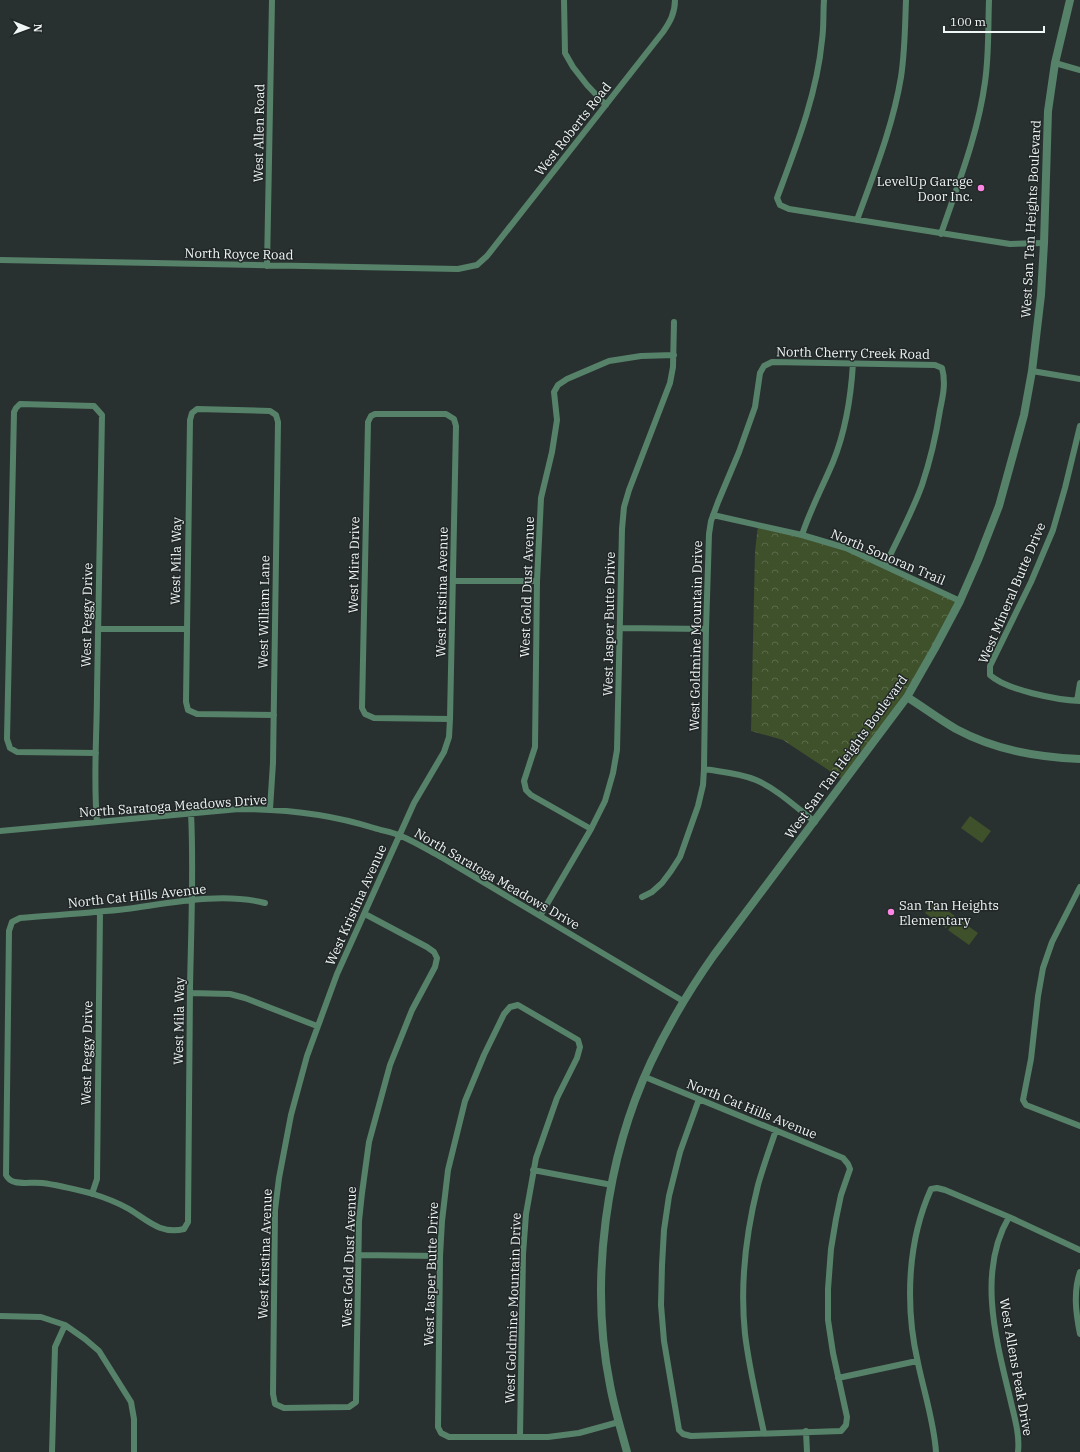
<svg xmlns="http://www.w3.org/2000/svg" width="1080" height="1452" viewBox="0 0 1080 1452" font-family="'IBM Plex Serif',serif">
<style>
.grass{fill:#3e512b}
.forest{fill:url(#forest-crowns)}
.lines{fill:none;stroke-linecap:round;stroke-linejoin:round}
.minor{stroke:#57826a;stroke-width:6}
.tertiary{stroke:#57826a;stroke-width:8}
.poi-dot{fill:#fc86e4;stroke:#202726;stroke-width:1.5}
.labels{text-anchor:middle;dominant-baseline:central;stroke-width:3;stroke-linejoin:round;paint-order:stroke}
.street-label{font-size:13px;fill:#f0f5f5;stroke:#202726}
.poi-label{font-size:13px;fill:#f0f5f5;stroke:#202726;text-anchor:end}
</style>
<defs>
<pattern id="forest-crowns" width="20" height="18" patternUnits="userSpaceOnUse"><rect width="20" height="18" fill="#3e512b"/><path d="M2 6a3 3 0 1 1 6 0M12 15a3 3 0 1 1 6 0" fill="none" stroke="#5a6b4a"/></pattern>
</defs>
<rect width="100%" height="100%" fill="#293130"/>
<path class="grass" d="M970,816L991,831L982,843L961,828Z
M934,901L955,916L946,928L925,913Z
M957,918L978,933L969,945L948,930Z"/>
<path class="forest" d="M758,525L829,543L960,601L935,648L845,781L783,740L751,731L755,552Z"/>
<g class="lines">
<path class="minor" d="M564,0L565,53L573,67L587,85L606,105
M824,0C823,13 824,27 822,40C817,94 796,147 777,198L780,205L789,209L1010,244L1044,243
M1055,63L1080,70
M857,220C874,173 893,126 901,77C905,51 905,25 906,0
M941,234C958,184 978,134 985,82C989,55 988,27 989,0
M0,260L458,269L477,265L487,256L663,32C670,22 675,13 675,0
M267,266L272,0
M1032,371L1080,379
M1080,426L1065,488L1053,530L1031,582L990,666V675C1006,690 1057,700 1080,701
M713,515L802,535L846,548L960,601
M802,535C810,510 823,486 833,462C846,430 851,397 853,363
M453,581H537
M620,628L706,629
M98,629H186
M1077,701L1080,683
M96,753L17,752L10,748L7,739L14,412L16,408L20,404L94,406L102,415C100,507 98,599 97,691C97,734 93,779 97,822
M704,769C722,772 740,773 756,780C777,789 797,808 815,822
M270,809L273,763L278,422L276,415L270,411L197,409L192,413L190,420L186,702L188,710L197,714L274,715
M191,813C194,871 191,930 190,988C189,1066 188,1144 188,1222L184,1229C161,1235 147,1220 129,1209C117,1202 103,1197 90,1193C74,1189 58,1185 42,1183C33,1182 23,1184 15,1182C10,1181 8,1179 6,1175L9,931L12,922L20,918C55,915 91,913 126,909C171,903 221,892 265,903
M591,829L531,795L526,790L524,781L535,747L537,581L541,498L552,452L557,420L554,392L558,385L567,379L609,361L641,356L674,355
M0,831L239,809C285,809 330,814 374,828C383,831 392,832 401,836C415,842 428,850 441,857L683,1001
M1080,887L1052,942L1043,968L1038,996L1031,1059L1023,1100L1026,1105L1080,1126
M642,897L652,892L662,883L671,871L680,857L698,806L703,785L704,769L706,629L709,534L711,521L718,502L739,452L755,407L760,373L764,366L772,362L935,365L942,368C946,382 943,396 940,410C936,436 930,461 922,485C912,513 897,540 885,566
M365,914L427,947L434,952L437,958L435,967L412,1010L390,1065L369,1142L362,1193L359,1221L356,1402L349,1407L284,1408L275,1404L273,1394L275,1210L279,1178L291,1115L307,1056L337,974L414,803L444,752L449,737L450,719L456,426L454,419L446,414H375L371,416L368,422L362,708L365,714L374,718L450,719
M540,916L591,829L605,801L613,773L617,750L622,529L624,507L629,490L670,383L673,367L674,322
M190,993L230,994L245,998L317,1026
M645,1077L843,1158L848,1164L850,1169L841,1195L836,1219L831,1249L828,1289V1320L833,1353L847,1417L846,1425L841,1431L691,1436L683,1434L679,1430L664,1341L661,1305L662,1265L664,1230L669,1196L680,1152L699,1099
M533,1170L612,1185
M92,1194L97,1179L100,912
M1009,1217C977,1271 996,1340 1010,1398C1014,1416 1020,1434 1018,1452
M358,1255L440,1256
M1080,1272C1073,1292 1076,1314 1080,1334
M0,1316L41,1317L65,1325L85,1339L99,1351L131,1402L134,1419V1452
M838,1378L917,1361
M806,1431L807,1452
M764,1433C757,1400 749,1368 745,1334C740,1286 746,1233 758,1185C763,1167 770,1148 776,1130
M520,1436L523,1254L526,1214L536,1158L557,1098L577,1058L580,1047L578,1040L518,1005L510,1007L504,1014L484,1055L465,1101L448,1170L442,1221L440,1256L438,1427L441,1433L449,1437H548L579,1433L619,1422
M52,1452L55,1347L65,1325
M936,1452C934,1422 924,1392 918,1363C905,1307 907,1242 931,1189L937,1188L945,1190L1009,1217L1080,1250"/>
<path class="tertiary" d="M907,697C923,707 939,719 956,729C995,750 1036,757 1080,759
M627,1452C621,1430 614,1407 610,1385C589,1280 606,1158 651,1062C669,1024 690,989 714,955L907,697L935,648L960,601L978,560L999,506L1024,415L1032,371L1041,295L1044,243L1048,111L1055,63L1070,0"/>
</g>
<g class="poi-dot">
<circle cx="981" cy="188" r="4"/>
<circle cx="891" cy="912" r="4"/>
</g>
<g class="labels">
<g class="street-label">
<text transform="translate(573 129) rotate(-52)">West Roberts Road</text>
<text transform="translate(259 133) rotate(-89)">West Allen Road</text>
<text transform="translate(1031 219) rotate(-87)">West San Tan Heights Boulevard</text>
<text transform="translate(239 254) rotate(1)">North Royce Road</text>
<text transform="translate(853 353) rotate(1)">North Cherry Creek Road</text>
<text transform="translate(888 557) rotate(23)">North Sonoran Trail</text>
<text transform="translate(176 561) rotate(-89)">West Mila Way</text>
<text transform="translate(354 565) rotate(-89)">West Mira Drive</text>
<text transform="translate(527 587) rotate(-88)">West Gold Dust Avenue</text>
<text transform="translate(442 592) rotate(-89)">West Kristina Avenue</text>
<text transform="translate(1012 593) rotate(-67)">West Mineral Butte Drive</text>
<text transform="translate(264 612) rotate(-89)">West William Lane</text>
<text transform="translate(87 615) rotate(-89)">West Peggy Drive</text>
<text transform="translate(609 624) rotate(-89)">West Jasper Butte Drive</text>
<text transform="translate(696 636) rotate(-89)">West Goldmine Mountain Drive</text>
<text transform="translate(846 757) rotate(-54)">West San Tan Heights Boulevard</text>
<text transform="translate(173 806) rotate(-4)">North Saratoga Meadows Drive</text>
<text transform="translate(497 879) rotate(30)">North Saratoga Meadows Drive</text>
<text transform="translate(137 896) rotate(-6)">North Cat Hills Avenue</text>
<text transform="translate(356 905) rotate(-66)">West Kristina Avenue</text>
<text transform="translate(179 1021) rotate(-89)">West Mila Way</text>
<text transform="translate(87 1053) rotate(-89)">West Peggy Drive</text>
<text transform="translate(752 1109) rotate(22)">North Cat Hills Avenue</text>
<text transform="translate(265 1254) rotate(-88)">West Kristina Avenue</text>
<text transform="translate(349 1257) rotate(-88)">West Gold Dust Avenue</text>
<text transform="translate(431 1274) rotate(-88)">West Jasper Butte Drive</text>
<text transform="translate(513 1308) rotate(-88)">West Goldmine Mountain Drive</text>
<text transform="translate(1016 1367) rotate(80)">West Allens Peak Drive</text>
</g>
<g class="poi-label">
<text x="973" y="181">LevelUp Garage<tspan x="973" dy="15">Door Inc.</tspan></text>
<text x="899" y="905" text-anchor="start">San Tan Heights<tspan x="899" dy="15">Elementary</tspan></text>
</g>
</g>
<g transform="translate(28 28) rotate(91)" stroke="#202726" stroke-width="3" paint-order="stroke">
<path d="M0-3L7 15L0 10L-7 15Z" fill="#f0f5f5"/>
<text y="-6" font-size="11" font-weight="bold" text-anchor="middle" fill="#f0f5f5">N</text>
</g>
<path d="M944 26v6h100v-6" fill="none" stroke="#f0f5f5" stroke-width="2"/>
<text x="950" y="26" font-size="12" fill="#f0f5f5" stroke="#202726" stroke-width="3" paint-order="stroke">100 m</text>
</svg>
